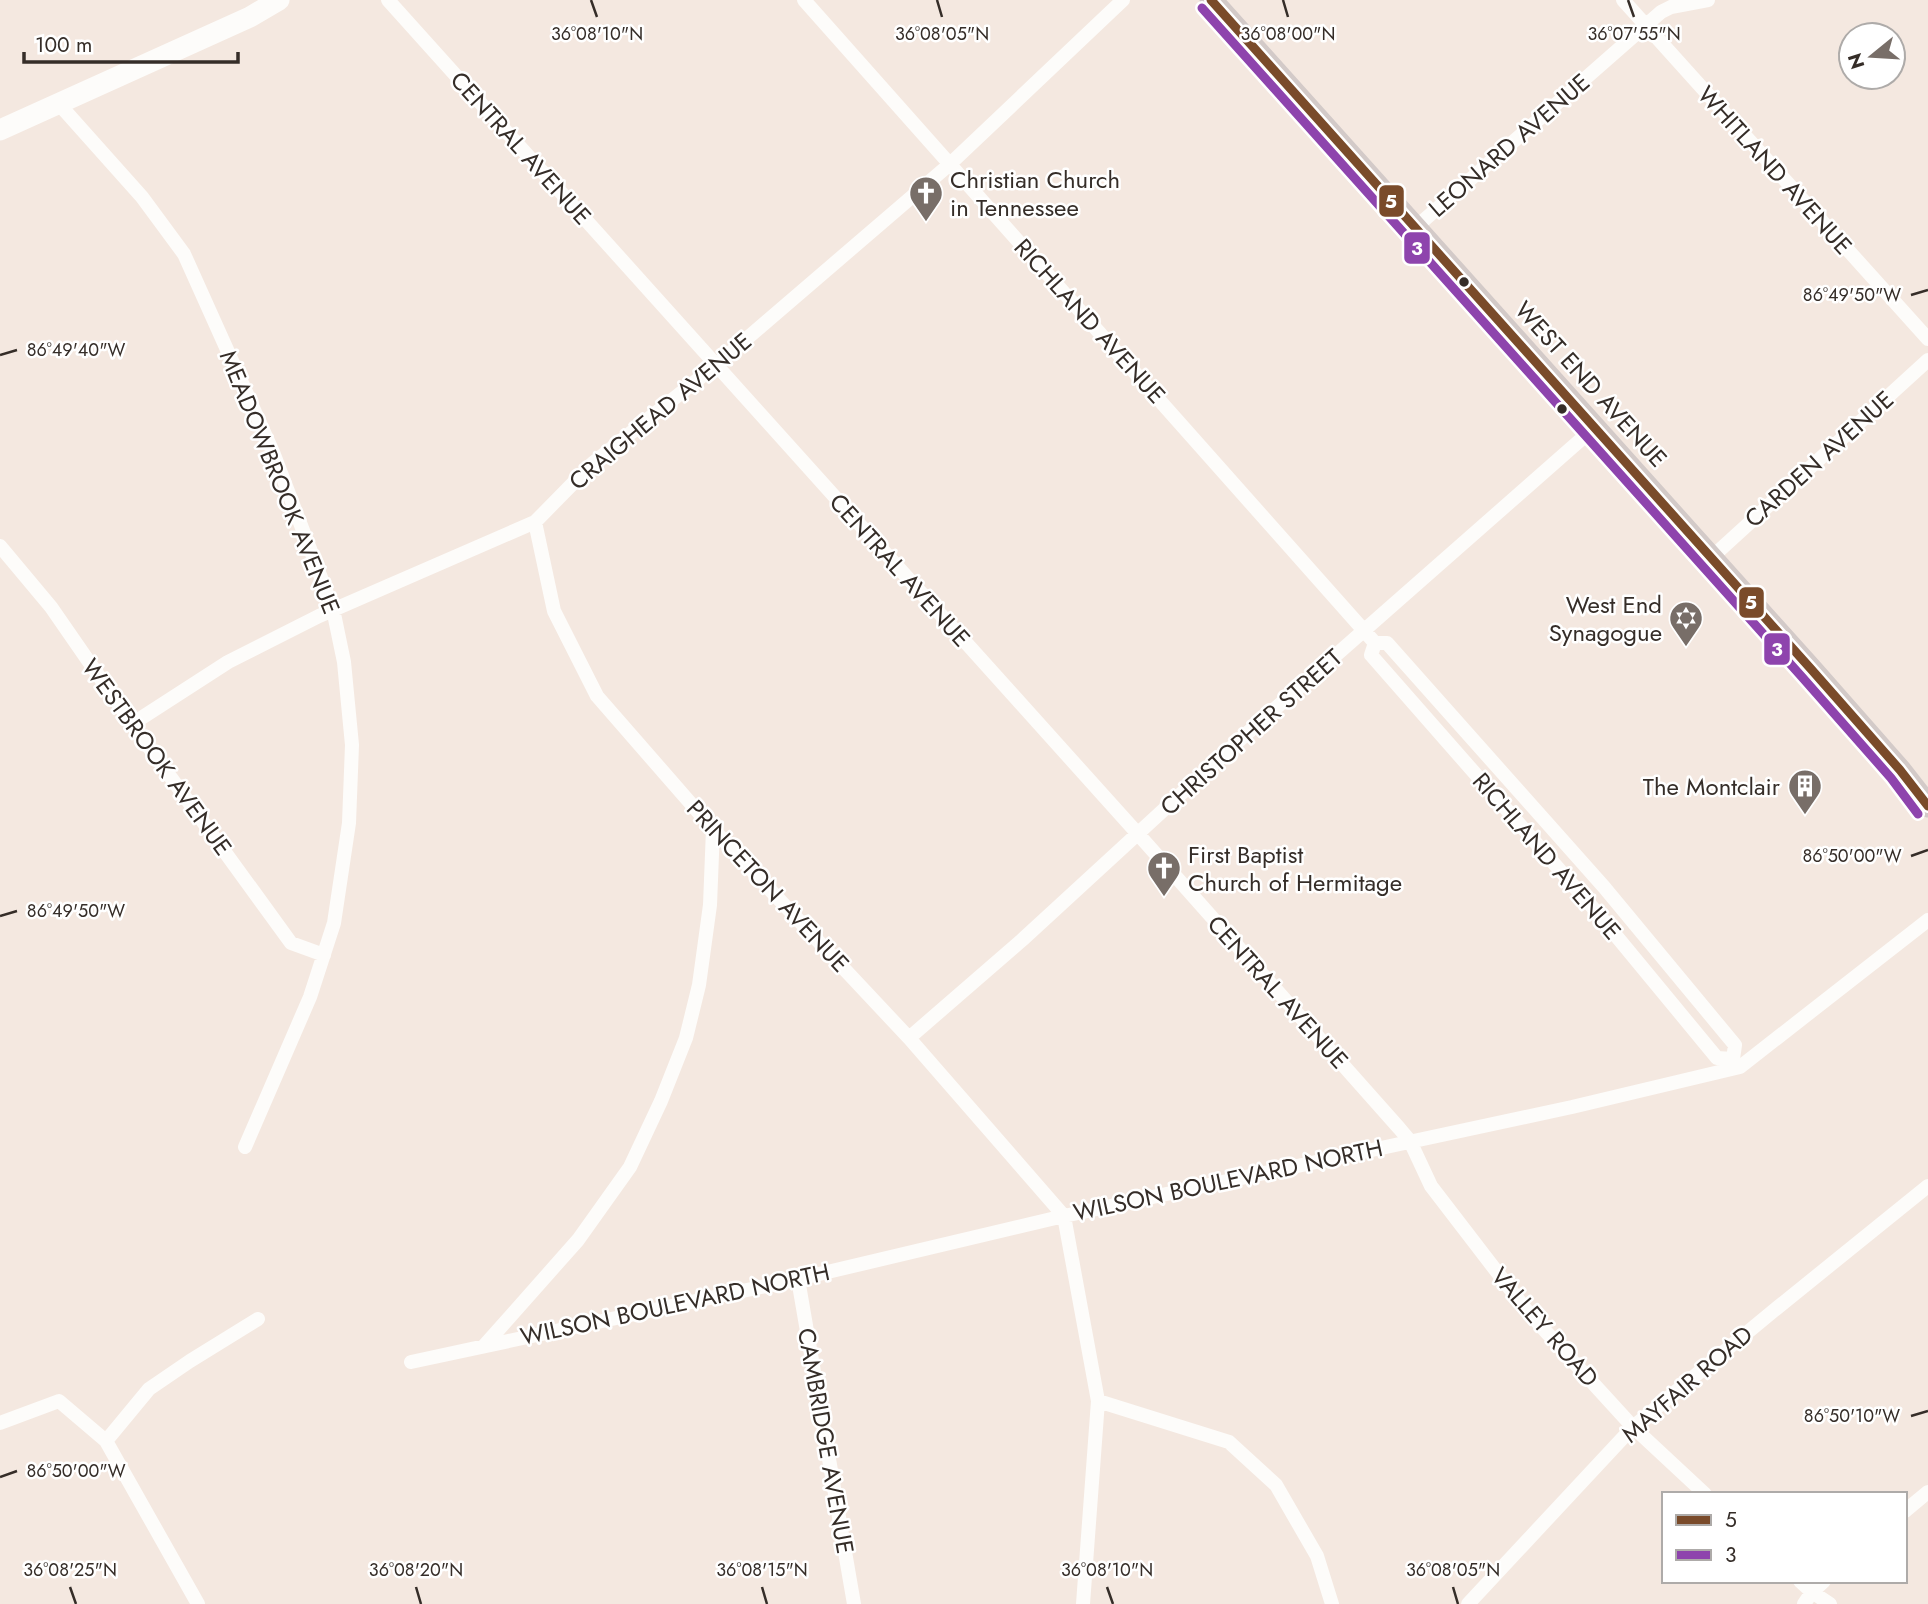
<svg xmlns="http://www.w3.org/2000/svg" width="1928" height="1604" viewBox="0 0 1928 1604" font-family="Jost,sans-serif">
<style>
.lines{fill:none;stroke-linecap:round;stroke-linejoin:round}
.street{stroke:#fdfcfa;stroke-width:14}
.secondary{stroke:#fdfcfa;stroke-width:21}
.primary{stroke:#d3cac8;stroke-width:23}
.bus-1-casing{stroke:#fff;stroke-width:14}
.bus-2-casing{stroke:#fff;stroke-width:14}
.bus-1{stroke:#7a4b2a;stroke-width:9}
.bus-2{stroke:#8e44ad;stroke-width:9}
.ticks{fill:none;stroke:#352d28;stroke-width:2.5}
.bus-dot{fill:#352d28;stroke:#fff;stroke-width:2.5}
.labels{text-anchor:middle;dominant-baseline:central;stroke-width:5;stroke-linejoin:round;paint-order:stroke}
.street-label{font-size:24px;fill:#352d28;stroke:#fff}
.poi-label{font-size:24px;fill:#352d28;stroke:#fff;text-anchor:start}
.ticks-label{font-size:18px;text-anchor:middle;fill:#352d28;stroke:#fff;stroke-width:5;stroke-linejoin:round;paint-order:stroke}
.line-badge{stroke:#fff;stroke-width:2.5}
.badge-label{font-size:19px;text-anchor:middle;font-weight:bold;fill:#fff}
</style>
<rect width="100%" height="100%" fill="#f4e8e0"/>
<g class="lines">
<path class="street" d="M388,0L1138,834L1399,1128L1410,1141L1431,1186L1527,1311L1633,1427L1705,1494
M804,0L1375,643H1387L1604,887L1735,1045L1733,1059
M1623,0L1928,339
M59,104L142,197L184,254L273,452L333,609L344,662L352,745L349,823L334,923L310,997L245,1147
M1415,228L1661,12L1671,7L1708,0
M535,522L554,611L597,696L713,829L909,1038L1064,1216L1098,1401L1083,1604
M0,546L51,607L132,724L291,943L324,955
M1711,558L1928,360
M1375,643L1371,655L1594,909L1717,1058L1733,1059L1739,1067
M132,724L228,662L319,616L535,522L593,463L716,365L950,164L1123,0
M909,1038L1022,940L1244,736L1594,428
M798,1279L854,1604
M484,1346L578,1240L630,1167L661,1101L686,1038L699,985L710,905L713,829
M411,1362L798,1279L1064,1216L1572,1107L1740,1067L1928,920
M1098,1401L1229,1442L1276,1485L1317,1556L1332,1604
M0,1423L59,1401L106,1441L198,1604
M106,1441L149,1389L190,1361L258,1319
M1905,1511L1928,1492
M1800,1581L1812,1592L1830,1604
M1468,1604L1633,1427L1777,1308L1928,1186
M1804,1604L1812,1592L1824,1581"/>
<path class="secondary" d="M0,130L250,17L279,0"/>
<path class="primary" d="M1211,0L1811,669L1900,770L1928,806"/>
<g class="bus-1-casing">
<path id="bus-1" d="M1211,0L1811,669L1900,770L1928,806"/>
</g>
<g class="bus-2-casing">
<path id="bus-2" d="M1202,8L1802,677L1891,778L1918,814"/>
</g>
<use href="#bus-1" class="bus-1"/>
<use href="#bus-2" class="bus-2"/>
</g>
<path class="ticks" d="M591,0L597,17M937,0L942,17M1283,0L1288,17M1628,0L1634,17M1911,295L1928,290M0,355L17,350M1911,856L1928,850M0,916L17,911M1911,1416L1928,1411M0,1477L17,1471M70,1587L76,1604M416,1587L421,1604M762,1587L767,1604M1107,1587L1113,1604M1453,1587L1458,1604"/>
<defs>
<g id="church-pin" transform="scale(1.75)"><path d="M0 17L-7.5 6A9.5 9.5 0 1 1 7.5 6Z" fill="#786e68" stroke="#fff"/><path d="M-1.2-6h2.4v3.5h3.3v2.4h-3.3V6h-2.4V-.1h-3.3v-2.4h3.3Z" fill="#fff"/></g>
<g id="synagogue-pin" transform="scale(1.75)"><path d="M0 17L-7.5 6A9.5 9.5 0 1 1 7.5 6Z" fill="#786e68" stroke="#fff"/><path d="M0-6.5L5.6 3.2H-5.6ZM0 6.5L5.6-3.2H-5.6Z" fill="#fff"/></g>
<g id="building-pin" transform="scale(1.75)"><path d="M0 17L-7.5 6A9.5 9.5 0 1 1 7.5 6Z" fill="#786e68" stroke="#fff"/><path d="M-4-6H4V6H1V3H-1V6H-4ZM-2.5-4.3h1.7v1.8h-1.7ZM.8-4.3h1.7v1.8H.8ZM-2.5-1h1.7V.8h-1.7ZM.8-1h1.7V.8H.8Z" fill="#fff"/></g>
</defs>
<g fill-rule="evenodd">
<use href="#church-pin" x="926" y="193"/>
<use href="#synagogue-pin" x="1686" y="618"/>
<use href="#building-pin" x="1805" y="786"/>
<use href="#church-pin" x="1164" y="868"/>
</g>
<g class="bus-dot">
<circle cx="1464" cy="282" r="6"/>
<circle cx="1562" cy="409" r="6"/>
</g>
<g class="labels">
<g class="street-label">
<text transform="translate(1509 145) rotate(-41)">LEONARD AVENUE</text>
<text transform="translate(521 148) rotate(48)">CENTRAL AVENUE</text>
<text transform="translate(1775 170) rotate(48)">WHITLAND AVENUE</text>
<text transform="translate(1090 321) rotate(48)">RICHLAND AVENUE</text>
<text transform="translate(1591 384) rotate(48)">WEST END AVENUE</text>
<text transform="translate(660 411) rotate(-40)">CRAIGHEAD AVENUE</text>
<text transform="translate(1819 459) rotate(-42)">CARDEN AVENUE</text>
<text transform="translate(280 482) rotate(68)">MEADOWBROOK AVENUE</text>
<text transform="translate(900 570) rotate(48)">CENTRAL AVENUE</text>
<text transform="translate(1251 732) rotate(-42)">CHRISTOPHER STREET</text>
<text transform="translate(157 757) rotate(54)">WESTBROOK AVENUE</text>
<text transform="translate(1547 856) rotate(49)">RICHLAND AVENUE</text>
<text transform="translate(768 886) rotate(47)">PRINCETON AVENUE</text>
<text transform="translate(1278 992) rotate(48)">CENTRAL AVENUE</text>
<text transform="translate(1228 1180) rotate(-12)">WILSON BOULEVARD NORTH</text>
<text transform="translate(675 1304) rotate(-12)">WILSON BOULEVARD NORTH</text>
<text transform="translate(1545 1327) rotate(49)">VALLEY ROAD</text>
<text transform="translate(1687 1384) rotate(-41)">MAYFAIR ROAD</text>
<text transform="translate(826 1441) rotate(80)">CAMBRIDGE AVENUE</text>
</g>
<g class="poi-label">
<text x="950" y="179">Christian Church<tspan x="950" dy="28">in Tennessee</tspan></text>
<text x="1662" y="604" text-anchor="end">West End<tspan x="1662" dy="28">Synagogue</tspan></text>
<text x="1780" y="786" text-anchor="end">The Montclair</text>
<text x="1188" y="854">First Baptist<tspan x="1188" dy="28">Church of Hermitage</tspan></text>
</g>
</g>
<g class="ticks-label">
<text x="597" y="40">36°08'10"N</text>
<text x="942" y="40">36°08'05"N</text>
<text x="1288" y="40">36°08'00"N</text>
<text x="1634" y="40">36°07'55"N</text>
<text x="1852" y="301">86°49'50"W</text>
<text x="76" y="356">86°49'40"W</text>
<text x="1852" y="862">86°50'00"W</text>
<text x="76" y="917">86°49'50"W</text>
<text x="1852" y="1422">86°50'10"W</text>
<text x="76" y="1477">86°50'00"W</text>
<text x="70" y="1576">36°08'25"N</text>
<text x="416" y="1576">36°08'20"N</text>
<text x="762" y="1576">36°08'15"N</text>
<text x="1107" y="1576">36°08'10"N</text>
<text x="1453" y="1576">36°08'05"N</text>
</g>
<g class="line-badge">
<rect x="1378" y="184" width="27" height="34" rx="7" fill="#7a4b2a"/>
<rect x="1403" y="231" width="28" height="34" rx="7" fill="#8e44ad"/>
<rect x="1738" y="586" width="27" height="33" rx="7" fill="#7a4b2a"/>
<rect x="1763" y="632" width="28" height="34" rx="7" fill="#8e44ad"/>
</g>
<g class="badge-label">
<text x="1391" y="208">5</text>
<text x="1417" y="255">3</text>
<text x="1751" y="609">5</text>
<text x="1777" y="656">3</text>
</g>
<rect x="1662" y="1492" width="245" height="91" fill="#ffffff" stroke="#aeaba9" stroke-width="2"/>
<rect x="1676" y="1515" width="35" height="10" fill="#7a4b2a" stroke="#aeaba9" stroke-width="2"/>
<text x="1725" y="1527" font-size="21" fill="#352d28">5</text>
<rect x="1676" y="1550" width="35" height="10" fill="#8e44ad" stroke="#aeaba9" stroke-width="2"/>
<text x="1725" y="1562" font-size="21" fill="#352d28">3</text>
<g transform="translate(1872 56) rotate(252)"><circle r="33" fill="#ffffff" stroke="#aeaba9" stroke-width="2"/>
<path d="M0-5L12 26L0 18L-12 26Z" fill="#786e68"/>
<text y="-10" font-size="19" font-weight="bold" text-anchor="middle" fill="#352d28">N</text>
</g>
<path d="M24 52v10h214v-10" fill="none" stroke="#352d28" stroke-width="3.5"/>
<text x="35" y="52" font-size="21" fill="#352d28" stroke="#ffffff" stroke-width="5" paint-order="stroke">100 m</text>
</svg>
